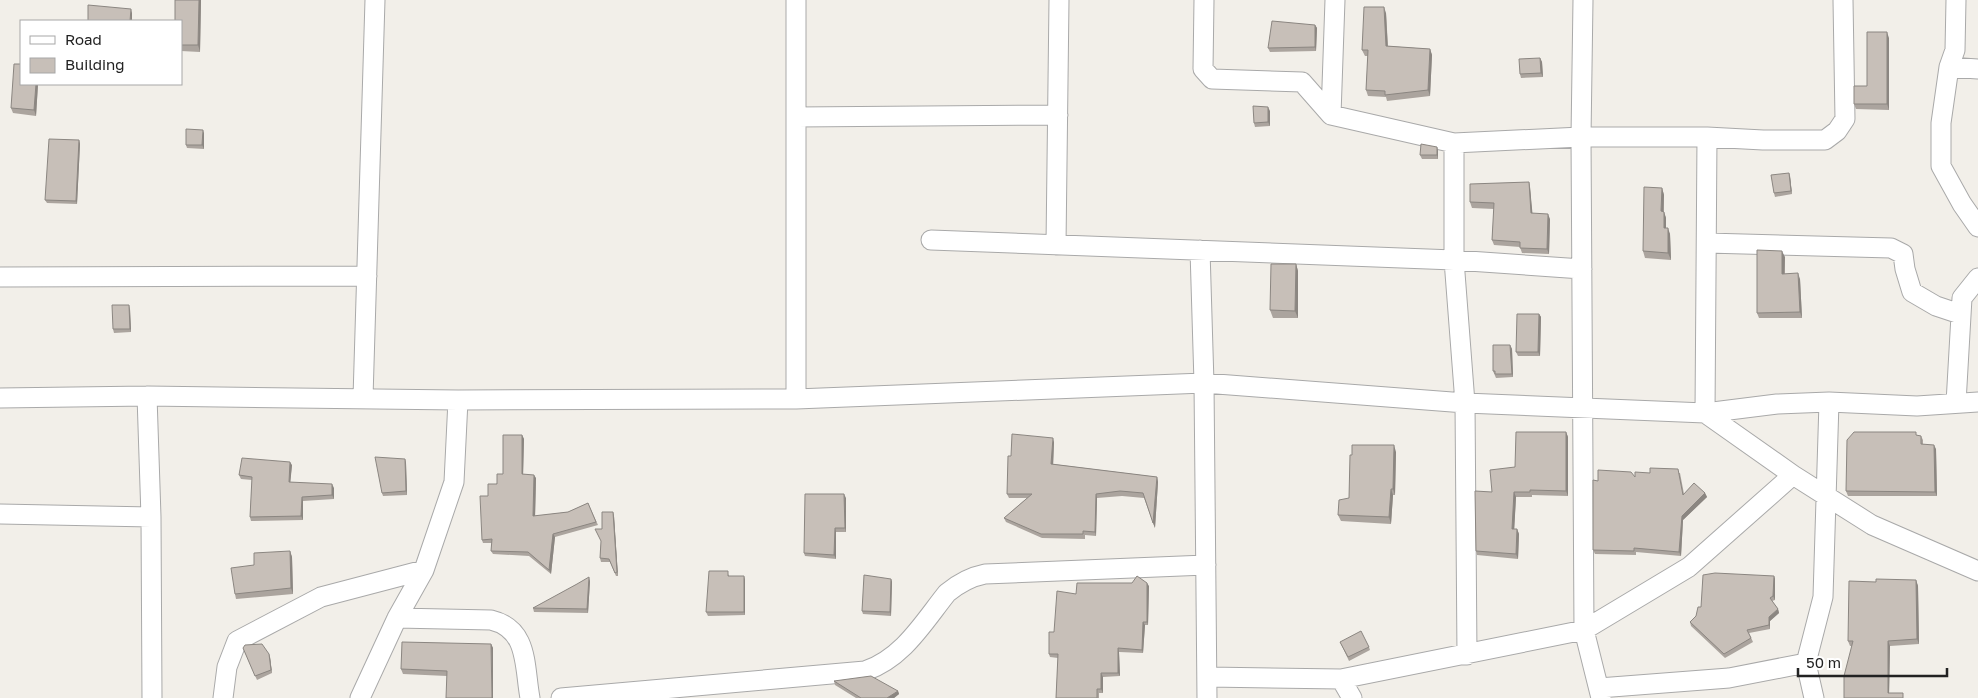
<svg xmlns="http://www.w3.org/2000/svg" width="1978" height="698" viewBox="0 0 1978 698" font-family="'Golos Text',sans-serif">
<style>
.lines{fill:none;stroke-linecap:round;stroke-linejoin:round}
.street-casing{stroke:#a9a9a9;stroke-width:21}
.street{stroke:#fff;stroke-width:19}
.wall{fill:#aba49e}
.shaded-wall{fill:#8b8681}
.building{fill:#c7bfb8;stroke:#8b8681}
</style>
<rect width="100%" height="100%" fill="#f2efe9"/>
<g class="lines">
<g class="street-casing">
<path id="street" d="M1204,0L1203,69L1212,79L1302,82L1331,115L1454,143L1581,137H1707L1763,140H1825L1837,131L1845,119L1843,0
M1583,0L1581,137L1584,630L1601,698
M1956,0L1955,50L1949,67L1941,123V166L1962,204L1978,227
M1949,67L1978,69
M1331,115L1335,0
M796,117L1058,115
M1707,137L1705,413L1793,475
M1454,143V260L1465,403L1467,655
M931,240L1454,260L1582,269
M1707,243L1891,248L1903,254L1905,269L1912,292L1936,306L1960,314
M1056,245L1059,0
M1200,250L1204,383L1207,698
M0,277L367,276
M147,396L151,517L152,698
M0,398L147,396L458,400L796,399L1204,383L1465,403L1705,413L1777,404L1829,402L1917,406L1978,402
M363,398L375,0
M796,399V0
M1956,403L1962,298L1978,278
M0,514L151,517
M397,618L491,620C529,629 524,666 530,698
M1208,677L1341,679L1584,630L1689,567L1793,475L1872,525L1978,571
M1341,679L1352,698
M1599,688L1729,678L1806,663
M223,698L227,667L237,641L321,597L424,570
M360,698L397,618L424,570L454,482L458,400
M561,698L865,671C903,658 923,623 947,593C959,583 970,577 985,574L1206,565
M1814,698L1806,663L1823,597L1829,402"/>
</g>
<use href="#street" class="street"/>
</g>
<path class="wall" d="M201,0L200,52L181,51V21Z
M1386,13L1388,46L1430,49L1432,55L1430,96L1387,101L1386,97L1368,96L1366,90L1368,56H1365L1362,50Z
M1315,25L1317,28L1316,51L1270,52L1268,48Z
M1889,38V110L1856,109L1854,104L1867,86Z
M1540,58L1542,62L1543,77L1521,78L1520,74Z
M21,84H38L36,116L13,113L11,108Z
M1270,111V126L1255,127L1254,123Z
M204,133V149L187,148L186,145Z
M79,140L80,144L77,204L47,203L45,200Z
M1437,147L1438,151V159H1422L1420,155Z
M1789,173L1790,176L1792,194L1775,197L1774,193Z
M1529,182L1530,187L1532,213L1550,219L1549,254L1522,253L1520,247L1494,245L1492,240L1494,209L1472,208L1470,202Z
M1662,188L1664,195V212L1666,218V228L1670,234L1671,260L1645,258L1643,251Z
M1785,257V274L1800,279L1802,318H1759L1757,313Z
M1296,264L1298,271V318H1273L1270,310Z
M130,309L131,332L114,333L113,329Z
M1539,314L1541,317L1540,356H1518L1516,352Z
M1510,345L1512,349L1513,377L1496,378L1493,371Z
M1566,432L1568,437V496L1532,495V497H1516L1514,529H1517L1519,534L1518,559L1477,555L1476,551L1492,492L1515,467Z
M522,435L524,439L523,474L536,478L535,516L568,512L588,503L598,525L555,537L551,574L529,556L493,554L491,551L492,543H483L482,540L488,496L503,474Z
M1917,435L1921,436L1923,440V444L1936,449L1937,496H1848L1846,491Z
M1054,442L1053,464L1157,477L1158,482L1155,528L1144,498L1122,496L1097,498L1096,536L1085,535V539L1042,538L1006,522L1004,518L1027,498H1009L1007,494L1011,456Z
M1396,452L1395,495H1393L1391,524L1341,521L1338,515L1349,498L1352,455Z
M405,459L406,463L407,495L383,496L382,493Z
M292,465L290,482L334,488V499L303,501V520L251,521L250,517L252,480L241,479L239,475Z
M1650,473H1680L1684,494L1705,493L1707,497L1683,520L1681,556L1636,552V555L1595,554L1593,550L1598,481L1635,477Z
M846,498V532H836V559L805,556L804,553Z
M613,512L614,516L618,576H616L610,562H601L600,558L602,529Z
M290,551L292,557L293,594L236,599L235,594L254,565Z
M729,574V576H744L745,580V615L708,616L706,612Z
M1774,576L1775,579V600L1772,601L1778,609L1779,613L1770,621V629L1749,633L1753,642L1725,658L1691,626L1690,622L1696,616L1701,607Z
M891,579L892,582L891,616L863,614L862,611Z
M1916,580L1918,586L1919,644L1890,646L1889,693L1844,698L1852,646H1850L1848,641L1876,582Z
M590,581L588,613L534,612L533,608Z
M1149,586L1148,625H1145L1143,653L1119,652L1120,676L1103,677V693H1099V698H1056L1058,658L1050,657L1049,654L1054,632Z
M1340,642L1369,647L1370,650L1349,661Z
M491,644L493,648L447,676L403,674L401,669Z
M243,648L269,654L270,657L272,673L257,680Z
M834,681L898,691L899,694L894,698H856L835,685Z"/>
<path class="shaded-wall" d="M199,0H201L200,52L198,45Z
M1384,7L1386,13L1388,52L1386,46Z
M131,9L132,13V21H130Z
M1315,25L1317,28L1316,51L1315,47Z
M1887,32L1889,38V110L1887,104Z
M1430,49L1432,55L1430,96L1428,90Z
M1540,58L1542,62L1543,77L1541,73Z
M36,84H38L36,116L34,110Z
M1268,107L1270,111V126L1268,122Z
M203,130L204,133V149L202,145Z
M79,140L80,144L77,204L76,201Z
M1437,147L1438,151V159L1437,155Z
M1789,173L1790,176L1792,194L1791,191Z
M1529,182L1530,187L1533,219L1531,213Z
M1662,188L1664,195L1663,218L1661,211Z
M1664,212L1666,218V235L1664,228Z
M1548,214L1550,219L1549,254L1547,249Z
M1668,228L1670,234L1671,260L1668,253Z
M1782,251L1785,257L1784,280L1782,274Z
M1296,264L1298,271V318L1295,311Z
M1798,273L1800,279L1802,318L1800,312Z
M129,305L130,309L131,332L130,329Z
M1539,314L1541,317L1540,356L1538,352Z
M1510,345L1512,349L1513,377L1512,374Z
M1566,432L1568,437V496L1566,491Z
M522,435L524,439L523,478L522,474Z
M1053,438L1054,442L1053,468L1051,464Z
M1394,445L1396,452L1395,495L1393,489Z
M1934,445L1936,449L1937,496L1935,492Z
M405,459L406,463L407,495L406,491Z
M290,462L292,465L290,486L289,482Z
M534,475L536,478L535,519L533,516Z
M1157,477L1158,482L1155,528L1153,523Z
M332,484L334,488V499L332,495Z
M1391,489L1393,495L1391,524L1389,517Z
M1514,492L1516,497L1514,534L1512,529Z
M1705,493L1707,497L1683,520L1681,556L1679,552L1682,516Z
M844,494L846,498V532L845,528Z
M1096,494L1097,498L1096,536L1095,532Z
M302,497L303,501V520L301,516Z
M613,512L614,516L618,576L617,572Z
M835,528L836,532V559L834,555Z
M1517,529L1519,534L1518,559L1516,554Z
M553,534L555,537L551,574L549,570Z
M290,551L292,557L293,594L291,588Z
M744,576L745,580V615L744,612Z
M1774,576L1775,579V600L1773,596Z
M589,577L590,581L588,613L587,609Z
M891,579L892,582L891,616L890,612Z
M1916,580L1918,586L1919,644L1917,639Z
M1147,583L1149,586L1148,625L1147,622Z
M1778,609L1779,613L1770,621V629L1769,625V617Z
M1143,622L1145,625L1143,653L1142,650Z
M1888,641L1890,646L1889,698L1888,693L1887,684Z
M491,644L493,648V698H492Z
M1118,648L1119,652L1120,676L1118,673Z
M269,654L270,657L272,673L271,670Z
M1101,673L1103,677V693L1101,689Z
M898,691L899,694L894,698H887Z"/>
<path class="building" d="M175,0H199L198,45H181V21H175Z
M88,5L131,9L130,21H88Z
M1364,7H1384L1386,46L1430,49L1428,90L1385,95V91L1366,90L1368,50H1362Z
M1272,21L1315,25V47L1268,48Z
M1867,32H1887V104H1854V86H1867Z
M1540,58L1541,73L1520,74L1519,59Z
M14,64H21V84H36L34,110L11,108Z
M1253,106L1268,107V122L1254,123Z
M186,129L203,130L202,145H186Z
M49,139L79,140L76,201L45,200Z
M1421,144L1437,147V155H1420Z
M1789,173L1791,191L1774,193L1771,175Z
M1529,182L1531,213L1548,214L1547,249L1520,248V242L1492,240L1494,203L1470,202V184Z
M1644,187L1662,188L1661,211L1664,212V228H1668V253L1643,251Z
M1757,250L1782,251V274L1798,273L1800,312L1757,313Z
M1271,264H1296L1295,311L1270,310Z
M112,305H129L130,329H113Z
M1517,314H1539L1538,352H1516Z
M1493,345H1510L1512,374H1495V371H1493Z
M1516,432H1566V491L1530,490V492H1514L1512,529H1517L1516,554L1476,551L1475,491L1492,492L1490,470L1515,467Z
M1854,432H1916V435L1921,436V444L1934,445L1935,492L1846,491L1847,440Z
M1012,434L1053,438L1051,464L1157,477L1153,523L1143,493L1120,491L1096,494L1095,532L1083,531V534H1041L1004,518L1032,494H1007L1008,456H1011Z
M503,435H522V474L534,475L533,516L568,512L588,503L596,522L553,534L549,570L528,552L491,551L492,539L482,540L480,496H488V484H497V474H503Z
M1352,445H1394L1393,489H1391L1389,517L1338,515L1339,500L1349,498L1350,455H1352Z
M375,457L405,459L406,491L382,493Z
M242,458L290,462L289,482L332,484V495L302,497L301,516L250,517L252,477L239,475Z
M1650,468L1678,469L1683,495L1694,483L1705,493L1682,516L1679,552L1634,548V551L1593,550V480L1598,481V470L1631,472L1635,477V472L1650,473Z
M805,494H844L845,528H835L834,555L804,553Z
M602,512H613L617,572L615,573L609,559L600,558L601,541L595,529H602Z
M290,551L291,588L235,594L231,568L254,565V553Z
M709,571H728V576H744V612H706Z
M1715,573L1774,576L1773,596L1770,598L1778,609L1769,617V625L1747,630L1751,638L1724,654L1690,622L1696,616L1698,607H1701L1703,575Z
M864,575L891,579L890,612L862,611Z
M1137,576L1147,583V622H1143L1142,650L1118,648V673H1101V689H1097V698H1056L1058,654H1049V632H1054L1057,591L1076,594L1077,583H1132Z
M589,577L587,609L533,608L577,584Z
M1876,579L1916,580L1917,639L1888,641V693H1903V698H1844V676L1853,641H1848L1849,581L1876,582Z
M1361,631L1369,647L1348,657L1340,642Z
M402,642L491,644L492,698H446L447,671L401,669Z
M262,644L269,654L271,670L255,676L243,648L245,645Z
M871,676L898,691L887,698H861L834,681Z"/>
<rect x="20" y="20" width="162" height="65" fill="#ffffff" stroke="#a7a7a7"/>
<rect x="30" y="36" width="25" height="8" fill="#ffffff" stroke="#a7a7a7"/>
<text x="65" y="45" font-size="15" fill="#222222">Road</text>
<rect x="30" y="58" width="25" height="15" fill="#c7bfb8" stroke="#a7a7a7"/>
<text x="65" y="70" font-size="15" fill="#222222">Building</text>
<path d="M1798 668v8h149v-8" fill="none" stroke="#222222" stroke-width="2.5"/>
<text x="1806" y="668" font-size="15" fill="#222222" stroke="#ffffff" stroke-width="4" paint-order="stroke">50 m</text>
</svg>
